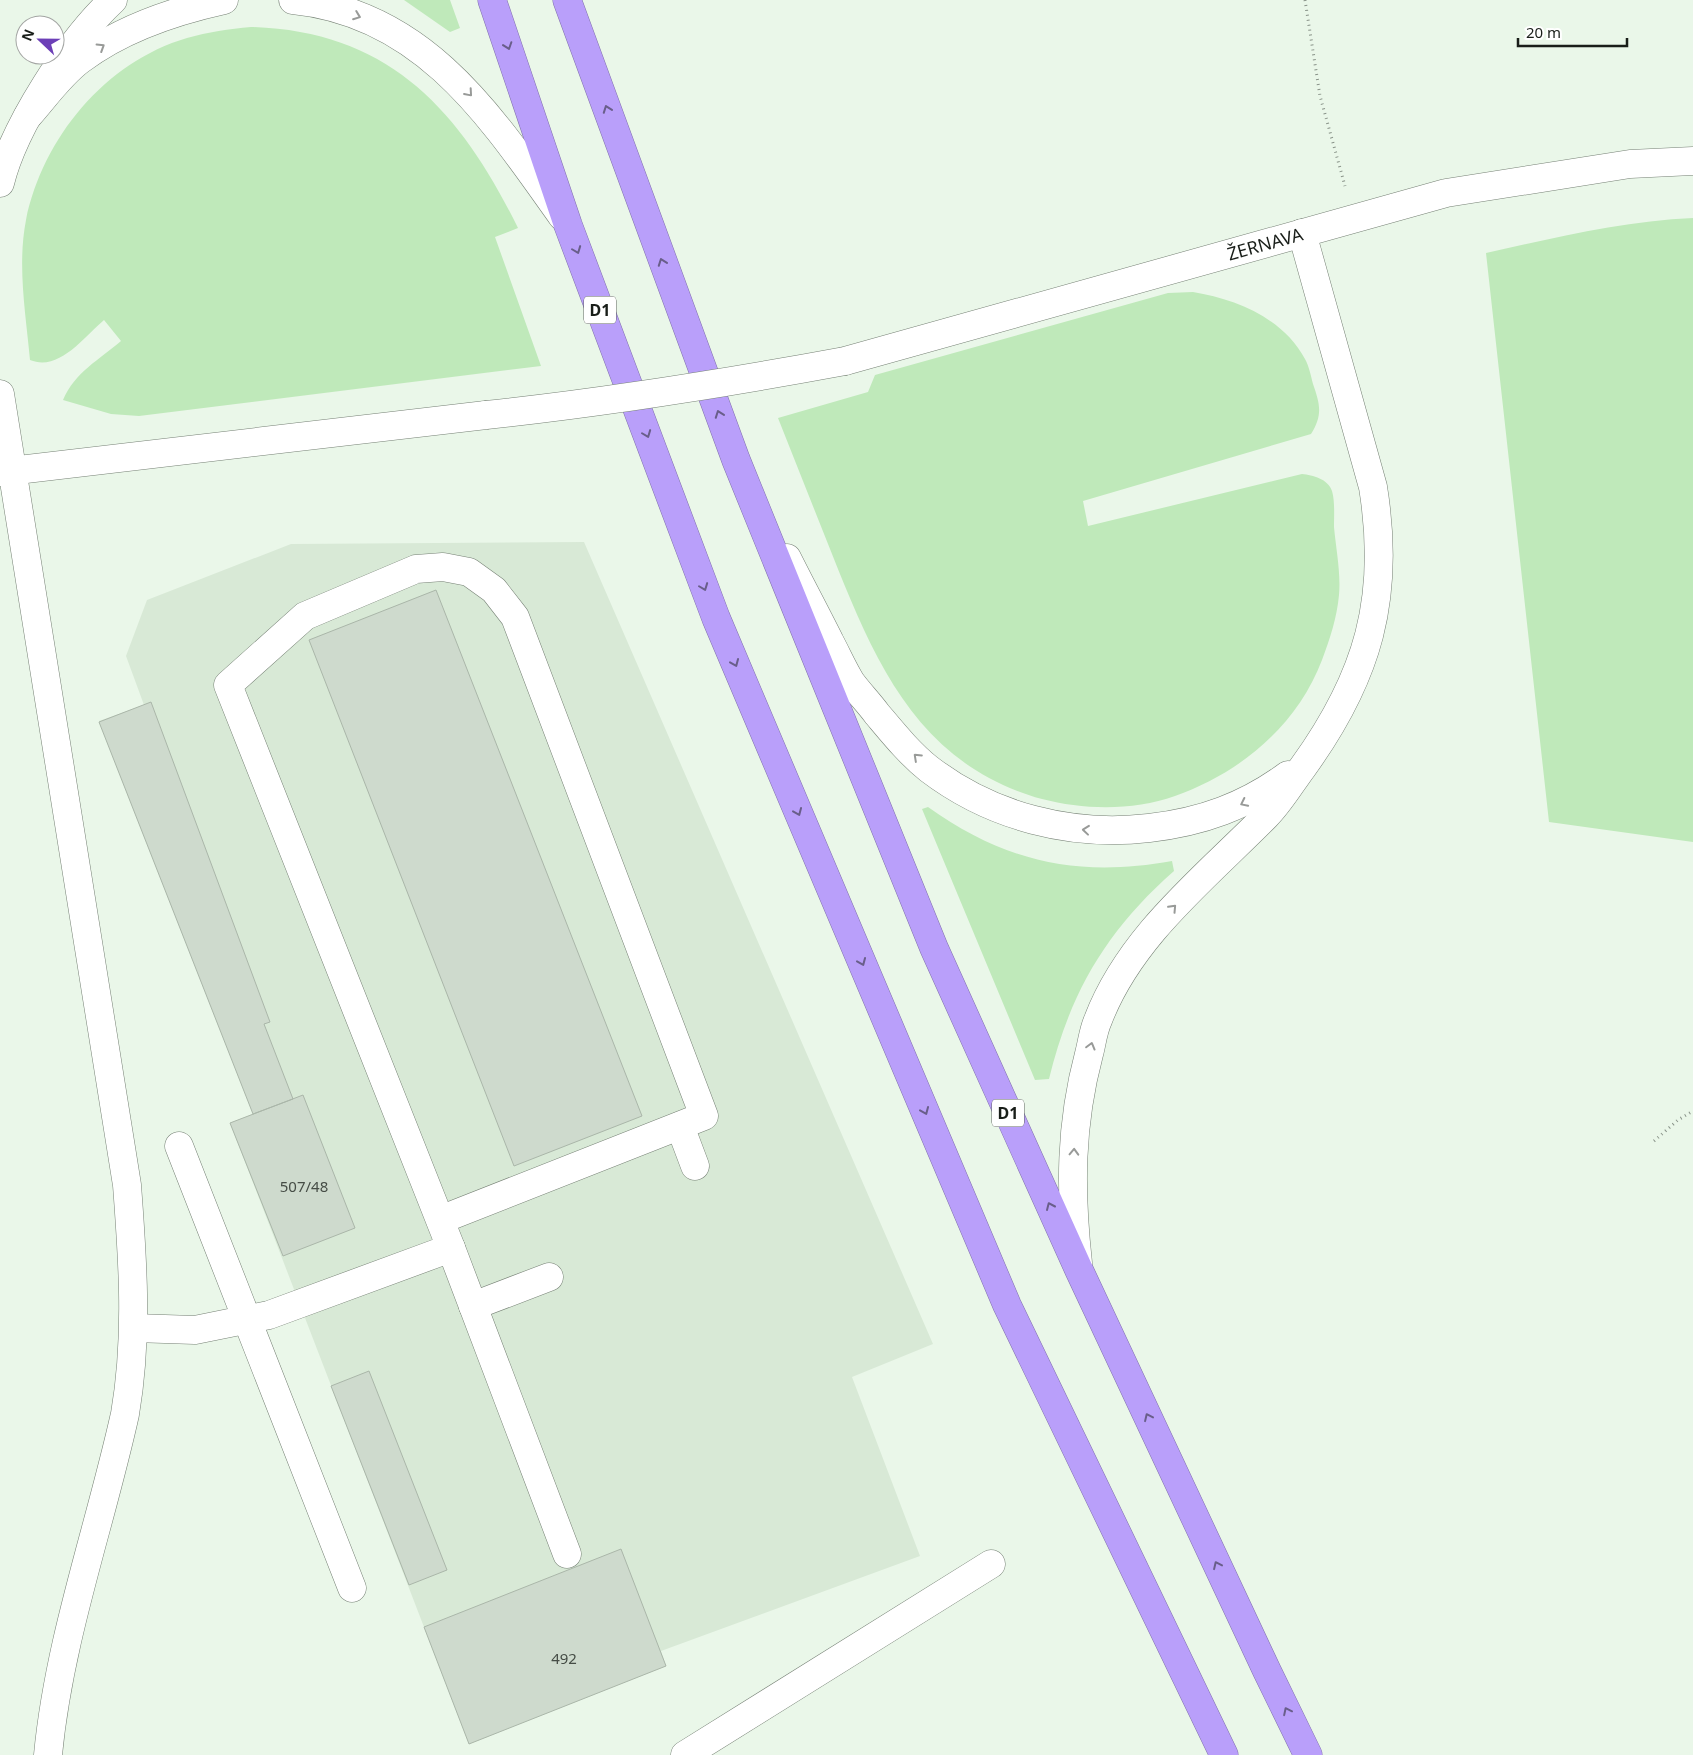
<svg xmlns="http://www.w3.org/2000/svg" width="1693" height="1755" viewBox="0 0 1693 1755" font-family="'Noto Sans',sans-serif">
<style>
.built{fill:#d8e9d6}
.green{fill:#bfe9ba}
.building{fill:#cedacd;stroke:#aab6a9}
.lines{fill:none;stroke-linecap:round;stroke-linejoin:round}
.minor-casing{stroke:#768175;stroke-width:29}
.highway-casing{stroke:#8172ab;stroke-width:29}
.path{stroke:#899389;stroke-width:3;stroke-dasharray:1 4;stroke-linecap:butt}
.minor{stroke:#fff;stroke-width:28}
.highway{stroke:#b99ffa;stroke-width:28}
.minor-bridge-casing{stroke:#768175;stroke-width:29;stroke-linecap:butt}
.minor-bridge{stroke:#fff;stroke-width:28}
.oneway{stroke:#989a98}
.oneway2{stroke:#695e8a}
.labels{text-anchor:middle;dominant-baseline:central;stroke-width:4.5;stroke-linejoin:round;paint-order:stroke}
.number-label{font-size:15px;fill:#464d46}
.shield{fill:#fff;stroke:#5e625e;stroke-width:1}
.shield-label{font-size:16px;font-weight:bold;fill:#191e19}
.street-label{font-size:18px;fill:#191e19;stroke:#fff}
</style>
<rect width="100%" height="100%" fill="#eaf7e9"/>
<path class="built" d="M584,542L933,1344L852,1377L920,1556L661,1651L666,1666L469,1744L230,1123L253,1114L99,721L144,705L126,656L147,600L291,544Z"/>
<path class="green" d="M404,0H450L460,28L450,32Z
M251,27C389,31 460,110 518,228L495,237L541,366L139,416L111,414L63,400C75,372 99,360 121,341L104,320C84,337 59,372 30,360C26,315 17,266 26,220C43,138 105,62 187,38C208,32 229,29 251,27Z
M1693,218V842L1549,822L1486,253C1554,238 1623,221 1693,218Z
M1193,292C1236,299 1283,318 1305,359C1309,366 1311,376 1313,384C1320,404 1323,415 1311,434L1083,501L1088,526L1302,474C1313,475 1328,479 1332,491C1335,501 1334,516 1334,527C1336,549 1341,573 1339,595C1337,617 1330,639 1322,660C1297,726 1240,773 1175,796C1133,811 1084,810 1042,799C918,765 875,662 832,554C814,509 796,463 778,418L868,392L875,375L1168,293Z
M928,807C1005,862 1078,878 1172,861L1174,871C1107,930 1070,992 1049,1079L1035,1080L922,809Z"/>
<path class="building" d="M436,590L642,1116L514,1166L309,640Z
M151,702L270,1022L264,1024L293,1099L253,1114L99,722Z
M303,1095L355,1228L283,1256L230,1123Z
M369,1371L447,1570L409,1585L331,1386Z
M621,1549L666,1666L469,1744L424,1627Z"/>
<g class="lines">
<g class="minor-casing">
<g id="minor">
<path d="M293,0C425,13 492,118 562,216"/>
<path d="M28,116C45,97 60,75 80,60C122,28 174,11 224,0"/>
<path d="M0,183C14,126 70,40 113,0"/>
<path id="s1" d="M845,361L1446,193L1630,164L1693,161"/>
<path d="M0,394L127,1185C133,1263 138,1338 125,1414C100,1527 59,1639 48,1755"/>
<path d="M0,472L486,415"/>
<path d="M787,558C801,586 816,614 830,642C837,655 843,669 851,682C859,693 869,703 877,714C893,733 909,753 929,769C992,817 1071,837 1149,828C1202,822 1246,806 1288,775"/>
<path d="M680,1126L695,1166"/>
<path d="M179,1146L352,1588"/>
<path d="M440,1220L704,1116L515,617L494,590L469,572L443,567L416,569L305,616L228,685L451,1248L567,1554"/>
<path d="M1078,1263C1070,1190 1070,1125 1089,1054C1092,1043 1093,1031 1098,1020C1130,936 1205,878 1266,816C1280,802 1291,783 1303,767C1368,677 1391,598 1373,487L1302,233"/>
<path d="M473,1306L549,1277"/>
<path d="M134,1328L195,1330L269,1315L451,1248"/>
<path d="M685,1755L991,1564"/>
</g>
</g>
<g class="highway-casing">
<path id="highway" d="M492,0L568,225L716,618L1007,1305L1224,1755
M567,0L736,460L934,948L1079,1270L1267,1671L1308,1755"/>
</g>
<path class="path" d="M1305,0L1320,96L1345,186
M1654,1141L1678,1120L1693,1111"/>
<use href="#minor" class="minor"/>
<use href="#highway" class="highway"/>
<g class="minor-bridge-casing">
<path id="minor-bridge" d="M486,415C607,402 726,383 845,361"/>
</g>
<use href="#minor-bridge" class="minor-bridge"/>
</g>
<defs><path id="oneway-chevron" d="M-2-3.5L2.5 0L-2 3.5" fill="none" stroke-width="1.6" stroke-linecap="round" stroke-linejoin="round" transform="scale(1.25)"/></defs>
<g class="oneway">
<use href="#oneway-chevron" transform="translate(357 16) rotate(21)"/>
<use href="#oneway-chevron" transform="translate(101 47) rotate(-32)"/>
<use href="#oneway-chevron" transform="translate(469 93) rotate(49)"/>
<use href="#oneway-chevron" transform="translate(917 757) rotate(-137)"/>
<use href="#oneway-chevron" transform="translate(1244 803) rotate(154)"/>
<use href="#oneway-chevron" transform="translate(1086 830) rotate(-174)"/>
<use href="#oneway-chevron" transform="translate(1173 908) rotate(-47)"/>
<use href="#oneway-chevron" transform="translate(1091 1046) rotate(-75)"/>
<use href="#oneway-chevron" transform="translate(1074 1152) rotate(-88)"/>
</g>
<g class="oneway2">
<use href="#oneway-chevron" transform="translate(508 46) rotate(71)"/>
<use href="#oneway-chevron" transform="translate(607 109) rotate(-110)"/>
<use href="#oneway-chevron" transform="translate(577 250) rotate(69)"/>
<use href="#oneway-chevron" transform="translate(662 262) rotate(-110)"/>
<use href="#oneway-chevron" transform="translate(719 414) rotate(-110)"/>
<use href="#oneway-chevron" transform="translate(647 434) rotate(69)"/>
<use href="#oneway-chevron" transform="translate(704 587) rotate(69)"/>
<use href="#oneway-chevron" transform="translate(735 663) rotate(67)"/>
<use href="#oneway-chevron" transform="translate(798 812) rotate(67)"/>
<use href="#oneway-chevron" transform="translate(862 962) rotate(67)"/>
<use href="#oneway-chevron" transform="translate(925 1111) rotate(67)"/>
<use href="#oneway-chevron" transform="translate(1050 1206) rotate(-114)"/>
<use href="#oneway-chevron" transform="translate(1148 1417) rotate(-115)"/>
<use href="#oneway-chevron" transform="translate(1217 1565) rotate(-115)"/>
<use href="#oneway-chevron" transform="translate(1287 1711) rotate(-116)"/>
</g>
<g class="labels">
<g class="number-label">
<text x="304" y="1186">507/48</text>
<text x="564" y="1658">492</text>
</g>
<g class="shield">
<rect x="584" y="296.5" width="32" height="27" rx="4"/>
<rect x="992" y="1099.5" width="32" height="27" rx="4"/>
</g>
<g class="shield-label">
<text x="600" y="310">D1</text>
<text x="1008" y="1113">D1</text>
</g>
<g class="street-label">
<text stroke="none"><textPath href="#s1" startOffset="436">ŽERNAVA</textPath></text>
</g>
</g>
<g transform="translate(40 40) rotate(292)"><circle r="24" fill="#ffffff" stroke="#a3a5a3"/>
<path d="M0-4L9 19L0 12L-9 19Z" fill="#6c3fb7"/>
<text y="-8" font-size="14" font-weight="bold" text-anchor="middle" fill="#191e19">N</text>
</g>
<path d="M1518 38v8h109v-8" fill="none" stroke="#191e19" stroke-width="2.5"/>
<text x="1526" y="38" font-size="15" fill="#191e19" stroke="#ffffff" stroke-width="4" paint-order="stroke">20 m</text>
</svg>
